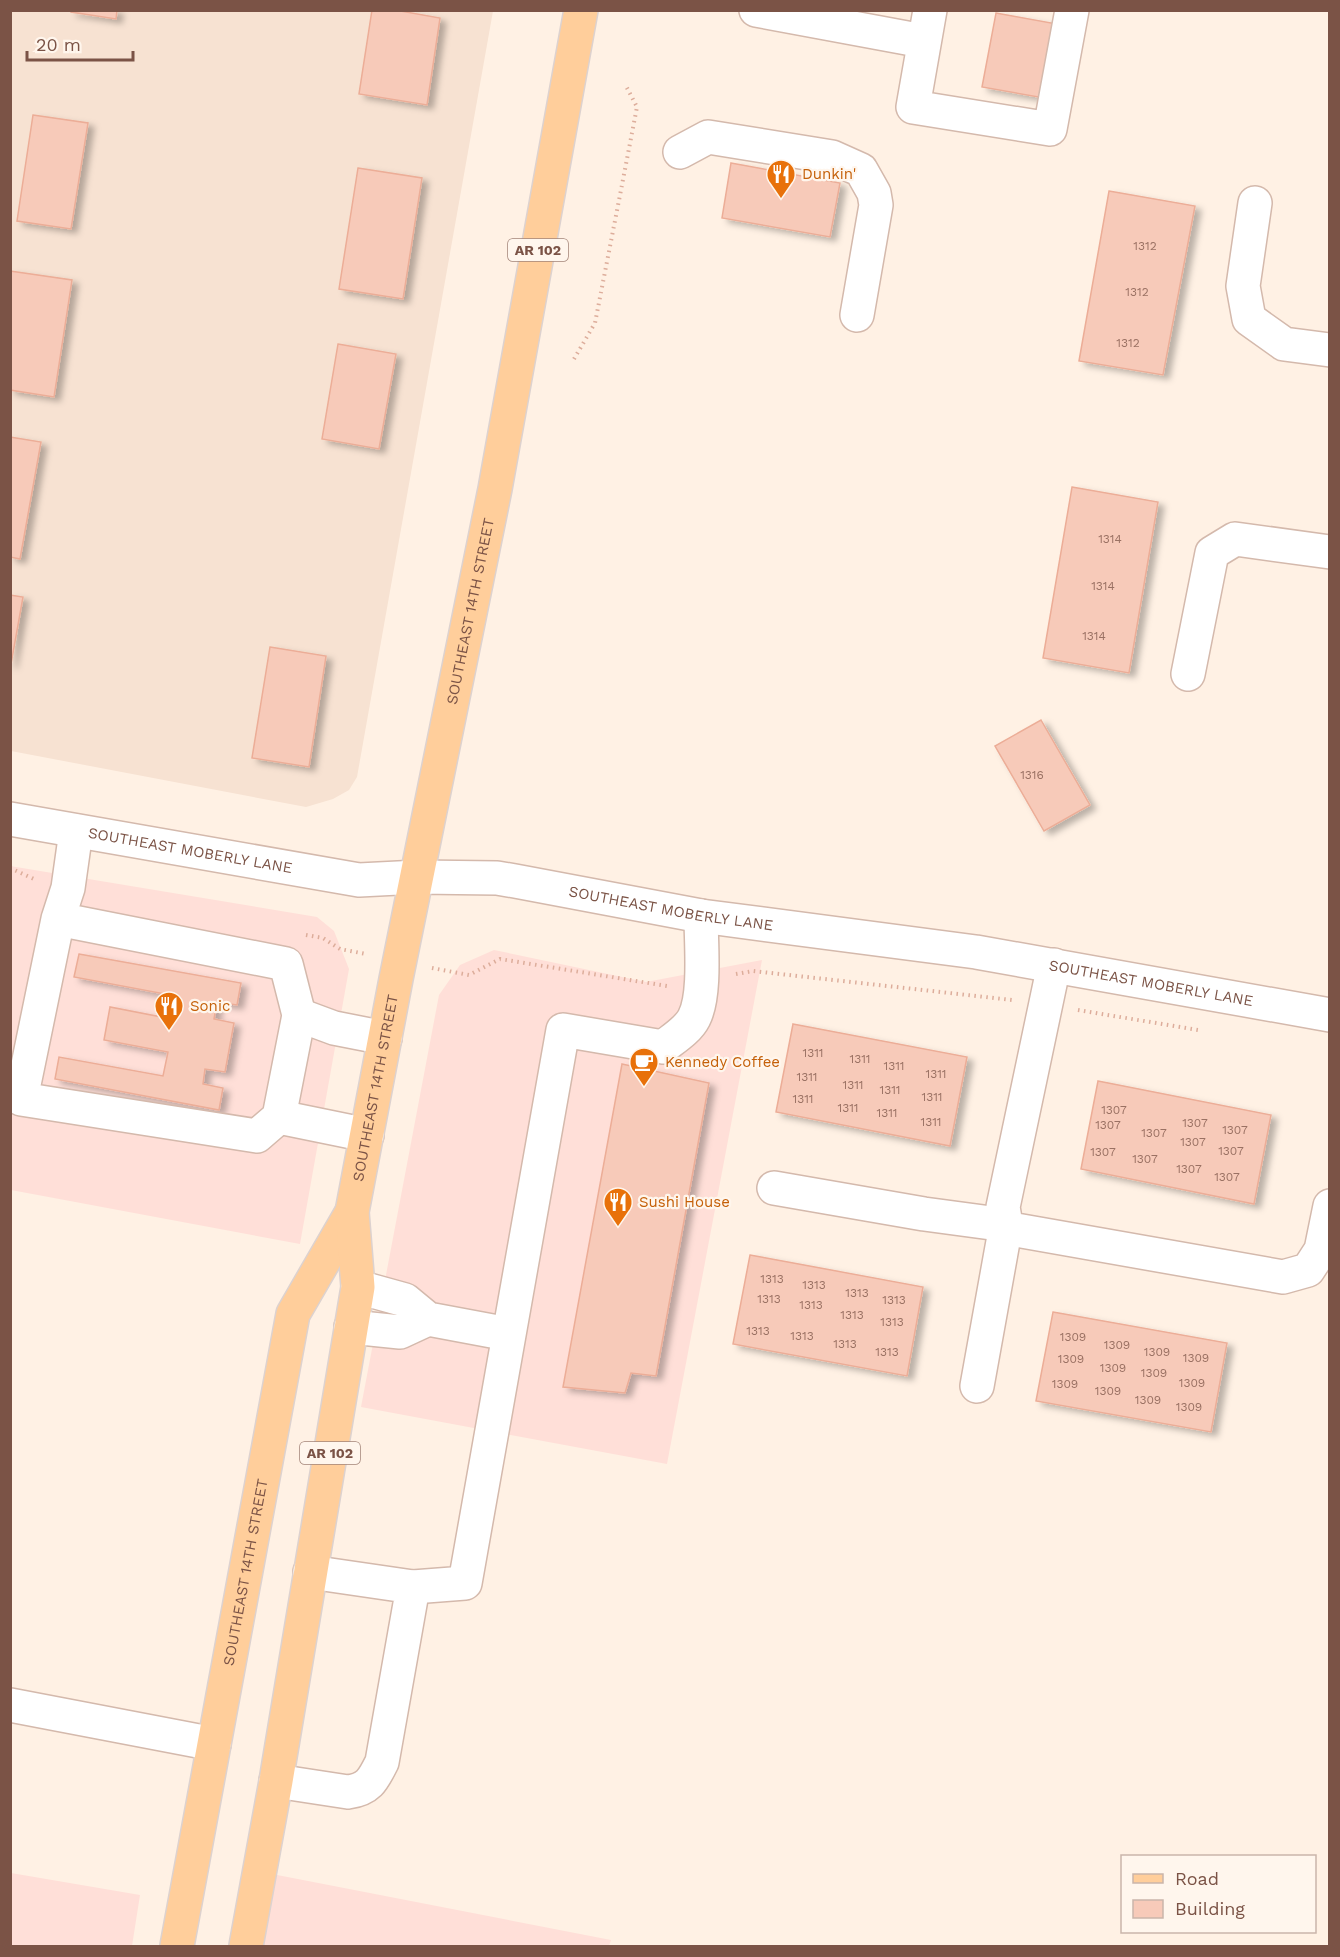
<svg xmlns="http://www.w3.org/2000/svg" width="1340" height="1957" viewBox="0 0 1340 1957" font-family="'Work Sans',sans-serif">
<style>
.residential{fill:#f7e2d2}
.commercial{fill:#ffdfd8}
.building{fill:#f7cab9;stroke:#ecad97;stroke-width:1.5;filter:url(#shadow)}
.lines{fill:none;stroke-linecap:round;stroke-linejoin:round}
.minor-casing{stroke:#d4b9ac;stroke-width:36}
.major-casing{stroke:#ddd2cf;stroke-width:36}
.path{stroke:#ddad9b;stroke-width:4;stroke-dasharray:1.5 4.5;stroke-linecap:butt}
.minor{stroke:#fff;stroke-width:33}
.major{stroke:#ffce9b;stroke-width:33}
.labels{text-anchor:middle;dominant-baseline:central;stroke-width:4.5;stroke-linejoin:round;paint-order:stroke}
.number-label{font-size:12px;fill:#9a7163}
.shield{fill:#fff6ed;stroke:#a38478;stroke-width:1.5}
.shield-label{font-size:14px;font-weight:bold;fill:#7b5346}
.food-label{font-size:15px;fill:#c56008;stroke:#fff6ed;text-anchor:start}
.street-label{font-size:15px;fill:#7b5346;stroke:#fff6ed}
</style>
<defs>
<filter id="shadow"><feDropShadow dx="6" dy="4" stdDeviation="3" flood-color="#0004"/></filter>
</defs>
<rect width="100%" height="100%" fill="#fff1e4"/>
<path class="residential" d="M10,11H493L357,777L349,790L333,799L306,807L11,751Z"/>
<path class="commercial" d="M10,866L317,917L334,931L349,969L300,1244L11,1190Z
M494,950L646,982L762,960L667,1464L361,1407L439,995L460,965Z
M11,1873L140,1895L132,1946H11Z
M272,1874L611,1940L609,1946H259Z"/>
<path class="building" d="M71,10H117L116,19L71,12Z
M372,10H395L440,18L427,105L359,94Z
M996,13L1057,24L1044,98L982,87Z
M33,115L88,123L71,229L17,221Z
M731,163L840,183L830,237L722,218Z
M358,168L422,178L403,299L339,289Z
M1109,191L1195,206L1163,375L1079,361Z
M10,271L72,280L54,397L10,390Z
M338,344L396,354L379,449L322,439Z
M10,437L41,442L20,559L10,557Z
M1072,487L1158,502L1129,673L1043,658Z
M10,595L23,597L11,664H10Z
M270,647L326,656L309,767L252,758Z
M1041,720L1090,805L1044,831L995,746Z
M79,954L241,983L237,1005L217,1002L214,1019L234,1023L225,1072L205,1069L203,1084L223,1088L219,1110L55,1079L59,1057L163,1076L168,1052L104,1040L110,1007L172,1019L176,996L74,977Z
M793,1024L967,1057L950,1146L776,1112Z
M622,1064L709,1083L656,1376L631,1373L625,1393L563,1387Z
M1098,1081L1271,1115L1254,1204L1081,1169Z
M750,1255L923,1287L907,1376L733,1344Z
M1053,1312L1227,1343L1211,1432L1036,1401Z"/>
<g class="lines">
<g class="minor-casing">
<g id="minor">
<path d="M756,10L923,41"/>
<path d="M930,10L913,107L1050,129L1072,10"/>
<path d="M680,152L708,137L832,157L861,170L874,193L876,205L857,315"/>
<path d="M1255,203L1243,286L1249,319L1284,344L1330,350"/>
<path d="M1188,674L1212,553L1235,539L1330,552"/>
<path id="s1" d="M10,819L359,880L418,877L497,878L515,881L701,916L976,952L1330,1015"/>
<path d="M58,919L286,964L299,1015L279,1117L257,1136L21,1099L58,919L68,888L76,831"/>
<path d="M1054,965L1003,1207L1006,1225L1016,1230L1283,1277L1308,1270L1321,1250L1330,1206"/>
<path d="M299,1015L334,1028L385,1038"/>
<path d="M279,1117L367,1135"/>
<path d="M774,1188L924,1214L1006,1225L977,1386"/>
<path d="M358,1287L405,1300L428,1319L508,1334"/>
<path d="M351,1327L400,1332L428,1319"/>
<path d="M413,1587L465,1583L563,1030L663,1047C673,1039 688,1030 694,1018C706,995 701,943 701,916"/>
<path d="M10,1705L214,1744"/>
<path d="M276,1781L348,1792C369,1789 373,1780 382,1762L413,1587L310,1572"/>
</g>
</g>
<g class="major-casing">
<g id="major">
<path id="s2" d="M177,1946L293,1314L352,1212"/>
<path id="s3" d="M246,1946L276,1781L358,1287L352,1212L396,979L495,489L581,10"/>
</g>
</g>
<path class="path" d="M574,359L595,323L621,190L637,107L626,86
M10,868L34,879
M306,935L323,938L340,949L366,954
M432,968L469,975L500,959L667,986
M736,974L753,971L1012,1000
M1078,1010L1198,1030"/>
<use href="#minor" class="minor"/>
<use href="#major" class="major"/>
</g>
<defs>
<g id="restaurant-pin" transform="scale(1.5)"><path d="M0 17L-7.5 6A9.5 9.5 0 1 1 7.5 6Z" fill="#e8710a" stroke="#fff6ed"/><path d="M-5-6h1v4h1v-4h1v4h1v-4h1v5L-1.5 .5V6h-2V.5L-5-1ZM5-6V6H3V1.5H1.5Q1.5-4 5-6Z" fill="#fff"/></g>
<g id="cafe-pin" transform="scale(1.5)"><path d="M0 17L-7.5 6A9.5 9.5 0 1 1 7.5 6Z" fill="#e8710a" stroke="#fff6ed"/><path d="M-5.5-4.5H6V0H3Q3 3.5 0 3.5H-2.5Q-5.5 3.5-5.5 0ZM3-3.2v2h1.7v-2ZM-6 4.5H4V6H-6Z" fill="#fff"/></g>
</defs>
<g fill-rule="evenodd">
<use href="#restaurant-pin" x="781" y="174"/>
<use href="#restaurant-pin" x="169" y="1006"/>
<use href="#cafe-pin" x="644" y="1062"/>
<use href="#restaurant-pin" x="618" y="1202"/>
</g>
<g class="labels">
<g class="number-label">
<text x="1145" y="246">1312</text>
<text x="1137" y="292">1312</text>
<text x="1128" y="343">1312</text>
<text x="1110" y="539">1314</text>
<text x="1103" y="586">1314</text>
<text x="1094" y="636">1314</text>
<text x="1032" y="775">1316</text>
<text x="813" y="1053">1311</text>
<text x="860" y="1059">1311</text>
<text x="894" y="1066">1311</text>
<text x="936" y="1074">1311</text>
<text x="807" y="1077">1311</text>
<text x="853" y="1085">1311</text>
<text x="890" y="1090">1311</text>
<text x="932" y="1097">1311</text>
<text x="803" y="1099">1311</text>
<text x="848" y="1108">1311</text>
<text x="1114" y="1110">1307</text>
<text x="887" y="1113">1311</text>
<text x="931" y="1122">1311</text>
<text x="1195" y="1123">1307</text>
<text x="1108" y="1125">1307</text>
<text x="1235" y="1130">1307</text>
<text x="1154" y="1133">1307</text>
<text x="1193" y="1142">1307</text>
<text x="1231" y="1151">1307</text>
<text x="1103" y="1152">1307</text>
<text x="1145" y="1159">1307</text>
<text x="1189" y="1169">1307</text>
<text x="1227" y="1177">1307</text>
<text x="772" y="1279">1313</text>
<text x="814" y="1285">1313</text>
<text x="857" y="1293">1313</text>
<text x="769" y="1299">1313</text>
<text x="894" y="1300">1313</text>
<text x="811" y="1305">1313</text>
<text x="852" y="1315">1313</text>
<text x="892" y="1322">1313</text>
<text x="758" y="1331">1313</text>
<text x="802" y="1336">1313</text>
<text x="1073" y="1337">1309</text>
<text x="845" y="1344">1313</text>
<text x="1117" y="1345">1309</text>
<text x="887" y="1352">1313</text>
<text x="1157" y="1352">1309</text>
<text x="1196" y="1358">1309</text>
<text x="1071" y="1359">1309</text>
<text x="1113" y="1368">1309</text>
<text x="1154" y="1373">1309</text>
<text x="1192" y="1383">1309</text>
<text x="1065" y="1384">1309</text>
<text x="1108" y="1391">1309</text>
<text x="1148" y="1400">1309</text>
<text x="1189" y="1407">1309</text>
</g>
<g class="shield">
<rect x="508" y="239" width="60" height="22" rx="4.5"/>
<rect x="300" y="1442" width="60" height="22" rx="4.5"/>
</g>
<g class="shield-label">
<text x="538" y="250">AR 102</text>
<text x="330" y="1453">AR 102</text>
</g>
<g class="food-label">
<text x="802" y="174">Dunkin'</text>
<text x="190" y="1006">Sonic</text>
<text x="665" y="1062">Kennedy Coffee</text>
<text x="639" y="1202">Sushi House</text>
</g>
<g class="street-label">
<text stroke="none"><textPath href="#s3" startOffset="1356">SOUTHEAST 14TH STREET</textPath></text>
<text stroke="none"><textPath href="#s1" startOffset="183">SOUTHEAST MOBERLY LANE</textPath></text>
<text stroke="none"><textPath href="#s1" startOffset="669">SOUTHEAST MOBERLY LANE</textPath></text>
<text stroke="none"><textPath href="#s1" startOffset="1155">SOUTHEAST MOBERLY LANE</textPath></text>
<text stroke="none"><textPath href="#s3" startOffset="870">SOUTHEAST 14TH STREET</textPath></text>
<text stroke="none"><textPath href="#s2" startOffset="380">SOUTHEAST 14TH STREET</textPath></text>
</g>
</g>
<rect width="1340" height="1957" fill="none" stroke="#7b5346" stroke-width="24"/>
<rect x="1121" y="1855" width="195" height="78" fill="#fff6ed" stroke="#cab5aa" stroke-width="1.5"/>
<rect x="1133" y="1874" width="30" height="9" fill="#ffce9b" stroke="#cab5aa" stroke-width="1.5"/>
<text x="1175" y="1885" font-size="18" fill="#7b5346">Road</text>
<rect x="1133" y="1900" width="30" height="18" fill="#f7cab9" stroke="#cab5aa" stroke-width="1.5"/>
<text x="1175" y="1915" font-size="18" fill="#7b5346">Building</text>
<path d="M27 51v9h106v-9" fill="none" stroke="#7b5346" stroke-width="3"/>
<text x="36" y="51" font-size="18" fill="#7b5346" stroke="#fff6ed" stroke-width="4.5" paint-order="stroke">20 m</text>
</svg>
